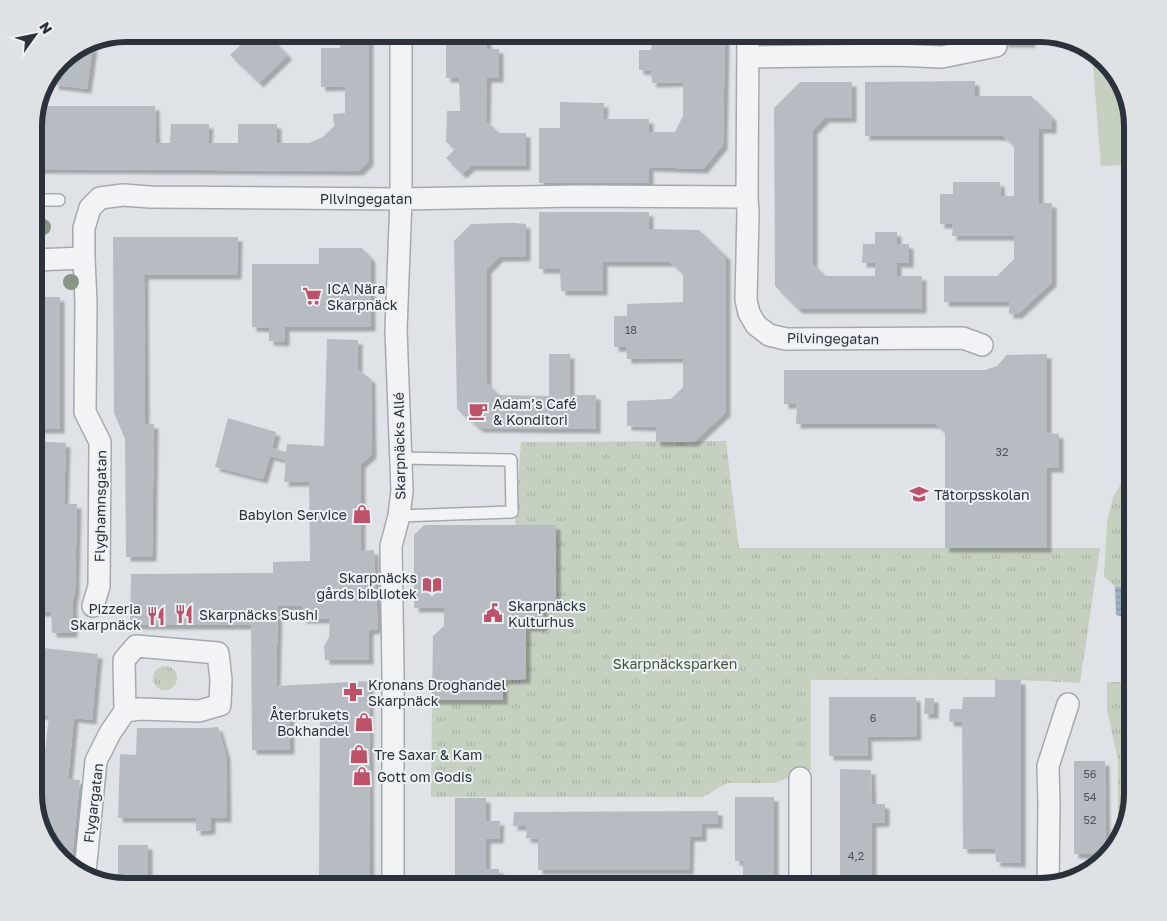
<svg xmlns="http://www.w3.org/2000/svg" width="1167" height="921" viewBox="0 0 1167 921" font-family="'Golos Text',sans-serif">
<style>
.grass{fill:url(#grass-tufts)}
.pitch{fill:#c6d0c1}
.water{fill:url(#water-rules)}
.building{fill:#b7bcc3;filter:url(#shadow)}
.lines{fill:none;stroke-linecap:round;stroke-linejoin:round}
.service-casing{stroke:#a5aab0;stroke-width:14}
.minor-casing{stroke:#a5aab0;stroke-width:24}
.service{stroke:#f1f3f5;stroke-width:11}
.minor{stroke:#f1f3f5;stroke-width:21}
.tree{fill:#889587}
.labels{text-anchor:middle;dominant-baseline:central;stroke-width:4;stroke-linejoin:round;paint-order:stroke}
.number-label{font-size:11px;fill:#4d545e}
.street-label{font-size:14px;fill:#2a323c;stroke:#eef1f4}
.poi-label{font-size:14px;fill:#2a323c;stroke:#eef1f4;text-anchor:start}
.park-label{font-size:14px;fill:#405639;stroke:#eef1f4}
.rim{fill:none;stroke:#2a323c;stroke-width:6}
</style>
<defs>
<pattern id="grass-tufts" width="24" height="20" patternUnits="userSpaceOnUse" patternTransform="scale(1.25)"><rect width="24" height="20" fill="#c6d0c1"/><path d="M3 7l-1-3M5 7V3M7 7l1-3M15 17l-1-3M17 17v-4M19 17l1-3" fill="none" stroke="#aab3a7"/></pattern>
<pattern id="water-rules" width="6" height="5" patternUnits="userSpaceOnUse" patternTransform="scale(1.25)"><rect width="6" height="5" fill="#9eb2c3"/><path d="M0 2.5h6" fill="none" stroke="#8191a0"/></pattern>
<filter id="shadow"><feDropShadow dx="4.5" dy="4.5" stdDeviation="1" flood-color="#0004"/></filter>
</defs>
<rect width="100%" height="100%" fill="#dfe3e7"/>
<path class="grass" d="M726,441L739,548H1100L1080,683L1021,680H811V770L774,783H727L703,797H431L432,700H503V680L526,679V627L546,626L543,608H556L555,526L515,525L521,442Z
M1133,464V592L1129,589L1115,586L1104,577L1107,523L1113,497Z
M153 678a12 12 0 1 1 24 0a12 12 0 1 1-24 0Z
M1107,682H1133V795L1118,835V761L1107,709Z"/>
<path class="pitch" d="M1092,53L1102,56L1124,86L1133,126V165L1101,166Z"/>
<path class="water" d="M1115,586L1129,589L1133,592V666L1122,662V643C1134,634 1131,617 1116,615Z"/>
<path class="building" d="M252,34H275L273,40L288,55L259,83L230,55Z
M340,34H369V161L359,171L38,169L39,106H155L156,143H170L171,124H209L208,143H238V124H277V143H309L323,137L334,126L333,114L345,113V86L321,87V48H340Z
M458,34H487V49H499V78H487L486,121L499,133H526V166H471L462,174L446,158L455,149L446,142L447,111H460L459,78H446V39H458Z
M688,34H725L723,145L703,169L649,167V183H539V128H560V102L604,103L603,119H649V132H675L683,116V82L652,83L651,71L639,70V50H651L652,36H688Z
M780,34H804V43H780Z
M846,34H854V41L846,42Z
M859,34H867V42H859Z
M911,34H936V43H911Z
M1004,34H1031V43H1004Z
M93,46L87,89L54,85L56,69L65,57Z
M975,81V96H1031L1052,117V129H1039V203H1052V282L1018,314H1009V302H944V276H997L1014,259V236H952L953,224H940V194H953V182H1000L1001,196H1014V146L1003,136H865V82Z
M800,82H852V118H825L813,130V264L825,276H875V263H862L863,244H875V232H897V244H909V263H897V276H922V309H798L775,286L774,108Z
M539,212H649V229L699,230L726,256V412L694,442H656V427L627,426V401L671,399L683,387V358L627,359L626,347H614V316H627V304L683,302V274L670,262H603V291H561L560,269H539Z
M514,223L526,224V257H499L487,269V383L499,395L549,396V354H570V395H596V429L479,428L457,409L454,241L471,224Z
M113,237H238L237,275H144L145,424H154L152,557H126L125,439L114,413Z
M319,248H362L371,258V327H285V342L269,341V328L252,327V264H319Z
M34,297H60V429H34Z
M327,339L358,340V370L371,379L372,454L361,464V551L374,550L378,629L369,630V660H325L324,646L329,637L330,619H302V606H278L276,686L369,681L370,887H275L276,875H319L320,715L290,716V750H252L251,625H130L131,574L273,573V562L310,561L309,482H284L286,460L270,456L263,479L215,467L228,418L276,432L272,448L286,452L287,444L324,446Z
M1047,354V433L1059,434V468H1047V548H945V433L936,424H796L797,404H784V370H985L997,366L1005,357L1006,355Z
M34,441L66,443L64,504H77L75,591L73,600V633H52L51,612H34Z
M424,525H556V608H543L542,627H526V679L503,680V700H432L433,636L444,626V608H414V535Z
M34,647L98,654L92,720L74,718L68,779L80,780L72,858L60,857L43,835L37,813H38L49,716L34,714Z
M995,680H1021V863L996,862L995,849H963L962,722H949L950,709H962L963,697H995Z
M829,697H916L917,736L867,737L868,756H829Z
M925,698H934V714H924Z
M218,727L226,755L227,818H211V830L196,831V818H118L120,754L136,755L137,728H207Z
M1074,761H1105L1106,854H1074Z
M840,769L871,770L872,804H885V822L872,823V887H840Z
M735,797H774V887H743V861H735Z
M455,798H486V821H500L499,839H486V869H499V886H486V887H455Z
M718,811V824H702V837H690L689,870H538V839L526,838L527,826H513L514,812Z
M118,845H148V887H126L118,884Z
M1074,867H1096L1081,878L1074,880Z"/>
<g class="lines">
<g class="service-casing">
<path id="service" d="M963,34L967,52
M34,200H59
M399,516L512,512L511,460L401,458"/>
</g>
<g class="minor-casing">
<path id="minor" d="M748,34L747,197L748,213L746,300L749,313L756,325L769,335L786,339L963,338L982,345
M748,57L896,55L942,57L996,46
M84,258L86,302L85,412L100,442L99,586L93,606
M34,260L84,258V228L90,208L100,198L123,195L150,197L401,199L575,196L747,197
M136,646L218,653L221,680L220,705L199,711L140,709L125,711L124,660Z
M85,872L96,761L110,733L125,711
M1048,886L1049,804L1048,766L1068,704
M393,887V671L391,546L399,516L402,491L396,330L401,199V34
M800,887V778"/>
</g>
<use href="#service" class="service"/>
<use href="#minor" class="minor"/>
</g>
<g class="tree">
<circle cx="43" cy="227" r="8"/>
<circle cx="71" cy="282" r="8"/>
</g>
<defs>
<g id="supermarket-bare" transform="scale(1.5)"><path d="M-6-5.5h2.5l.6 2H6L4.5 2H-2.5L-4.4-4H-6ZM-1.5 3.2a1.3 1.3 0 1 0 .1 0ZM3 3.2a1.3 1.3 0 1 0 .1 0Z" fill="#be5269" stroke="#eef1f4" stroke-width="2.5" paint-order="stroke"/></g>
<g id="cafe-bare" transform="scale(1.5)"><path d="M-5.5-4.5H6V0H3Q3 3.5 0 3.5H-2.5Q-5.5 3.5-5.5 0ZM3-3.2v2h1.7v-2ZM-6 4.5H4V6H-6Z" fill="#be5269" stroke="#eef1f4" stroke-width="2.5" paint-order="stroke"/></g>
<g id="school-bare" transform="scale(1.5)"><path d="M0-5L7-2L0 1L-7-2ZM-4 1L0 2.5L4 1V4Q0 6-4 4Z" fill="#be5269" stroke="#eef1f4" stroke-width="2.5" paint-order="stroke"/></g>
<g id="shop-bare" transform="scale(1.5)"><path d="M-5-2.5h2.3a2.7 3.5 0 0 1 5.4 0H5L5.5 6h-11ZM-1.5-2.5h3a1.5 2.3 0 0 0-3 0Z" fill="#be5269" stroke="#eef1f4" stroke-width="2.5" paint-order="stroke"/></g>
<g id="library-bare" transform="scale(1.5)"><path d="M-6-4Q-3-5.5-.7-3.5V5Q-3 3-6 4ZM6-4Q3-5.5 .7-3.5V5Q3 3 6 4Z" fill="#be5269" stroke="#eef1f4" stroke-width="2.5" paint-order="stroke"/></g>
<g id="civic-bare" transform="scale(1.5)"><path d="M-.6-6.5H3V-4.5H.6V-3L4-1V1h2V6H-6V1h2V-1L-.6-3ZM-1.2 2.5V6h2.4V2.5Z" fill="#be5269" stroke="#eef1f4" stroke-width="2.5" paint-order="stroke"/></g>
<g id="restaurant-bare" transform="scale(1.5)"><path d="M-5-6h1v4h1v-4h1v4h1v-4h1v5L-1.5 .5V6h-2V.5L-5-1ZM5-6V6H3V1.5H1.5Q1.5-4 5-6Z" fill="#be5269" stroke="#eef1f4" stroke-width="2.5" paint-order="stroke"/></g>
<g id="pharmacy-bare" transform="scale(1.5)"><path d="M-2-6h4v4h4v4h-4v4h-4v-4h-4v-4h4Z" fill="#be5269" stroke="#eef1f4" stroke-width="2.5" paint-order="stroke"/></g>
</defs>
<g fill-rule="evenodd">
<use href="#supermarket-bare" x="312" y="296"/>
<use href="#cafe-bare" x="478" y="411"/>
<use href="#school-bare" x="919" y="494"/>
<use href="#shop-bare" x="362" y="514"/>
<use href="#library-bare" x="432" y="585"/>
<use href="#civic-bare" x="493" y="613"/>
<use href="#restaurant-bare" x="184" y="614"/>
<use href="#restaurant-bare" x="156" y="616"/>
<use href="#pharmacy-bare" x="353" y="692"/>
<use href="#shop-bare" x="364" y="722"/>
<use href="#shop-bare" x="359" y="754"/>
<use href="#shop-bare" x="362" y="776"/>
</g>
<g class="labels">
<g class="number-label">
<text x="631" y="329">18</text>
<text x="1002" y="451">32</text>
<text x="873" y="717">6</text>
<text x="1090" y="773">56</text>
<text x="1090" y="796">54</text>
<text x="1090" y="819">52</text>
<text x="856" y="855">4,2</text>
</g>
<g class="street-label">
<text x="366" y="198">Pilvingegatan</text>
<text transform="translate(833 338) rotate(1)">Pilvingegatan</text>
<text transform="translate(399 446) rotate(-91)">Skarpnäcks Allé</text>
<text transform="translate(100 506) rotate(-89)">Flyghamnsgatan</text>
<text transform="translate(93 803) rotate(-83)">Flygargatan</text>
</g>
<g class="poi-label">
<text x="327" y="288">ICA Nära<tspan x="327" dy="16">Skarpnäck</tspan></text>
<text x="493" y="403">Adam’s Café<tspan x="493" dy="16">&amp; Konditori</tspan></text>
<text x="934" y="494">Tätorpsskolan</text>
<text x="347" y="514" text-anchor="end">Babylon Service</text>
<text x="417" y="577" text-anchor="end">Skarpnäcks<tspan x="417" dy="16">gårds bibliotek</tspan></text>
<text x="508" y="605">Skarpnäcks<tspan x="508" dy="16">Kulturhus</tspan></text>
<text x="141" y="608" text-anchor="end">Pizzeria<tspan x="141" dy="16">Skarpnäck</tspan></text>
<text x="199" y="614">Skarpnäcks Sushi</text>
<text x="368" y="684">Kronans Droghandel<tspan x="368" dy="16">Skarpnäck</tspan></text>
<text x="349" y="714" text-anchor="end">Återbrukets<tspan x="349" dy="16">Bokhandel</tspan></text>
<text x="374" y="754">Tre Saxar &amp; Kam</text>
<text x="377" y="776">Gott om Godis</text>
</g>
<g class="park-label">
<text x="675" y="663">Skarpnäcksparken</text>
</g>
</g>
<path d="M0 0H1167V921H0ZM126 42H1040A84 84 0 0 1 1124 126V794A84 84 0 0 1 1040 878H126A84 84 0 0 1 42 794V126A84 84 0 0 1 126 42Z" fill="#dee2e5" fill-rule="evenodd"/>
<path class="rim" d="M126 42H1040A84 84 0 0 1 1124 126V794A84 84 0 0 1 1040 878H126A84 84 0 0 1 42 794V126A84 84 0 0 1 126 42Z"/>
<g transform="translate(35 35) rotate(57)" stroke="#eef1f4" stroke-width="4" paint-order="stroke">
<path d="M0-4L9 19L0 12L-9 19Z" fill="#2a323c"/>
<text y="-8" font-size="14" font-weight="bold" text-anchor="middle" fill="#2a323c">N</text>
</g>
</svg>
